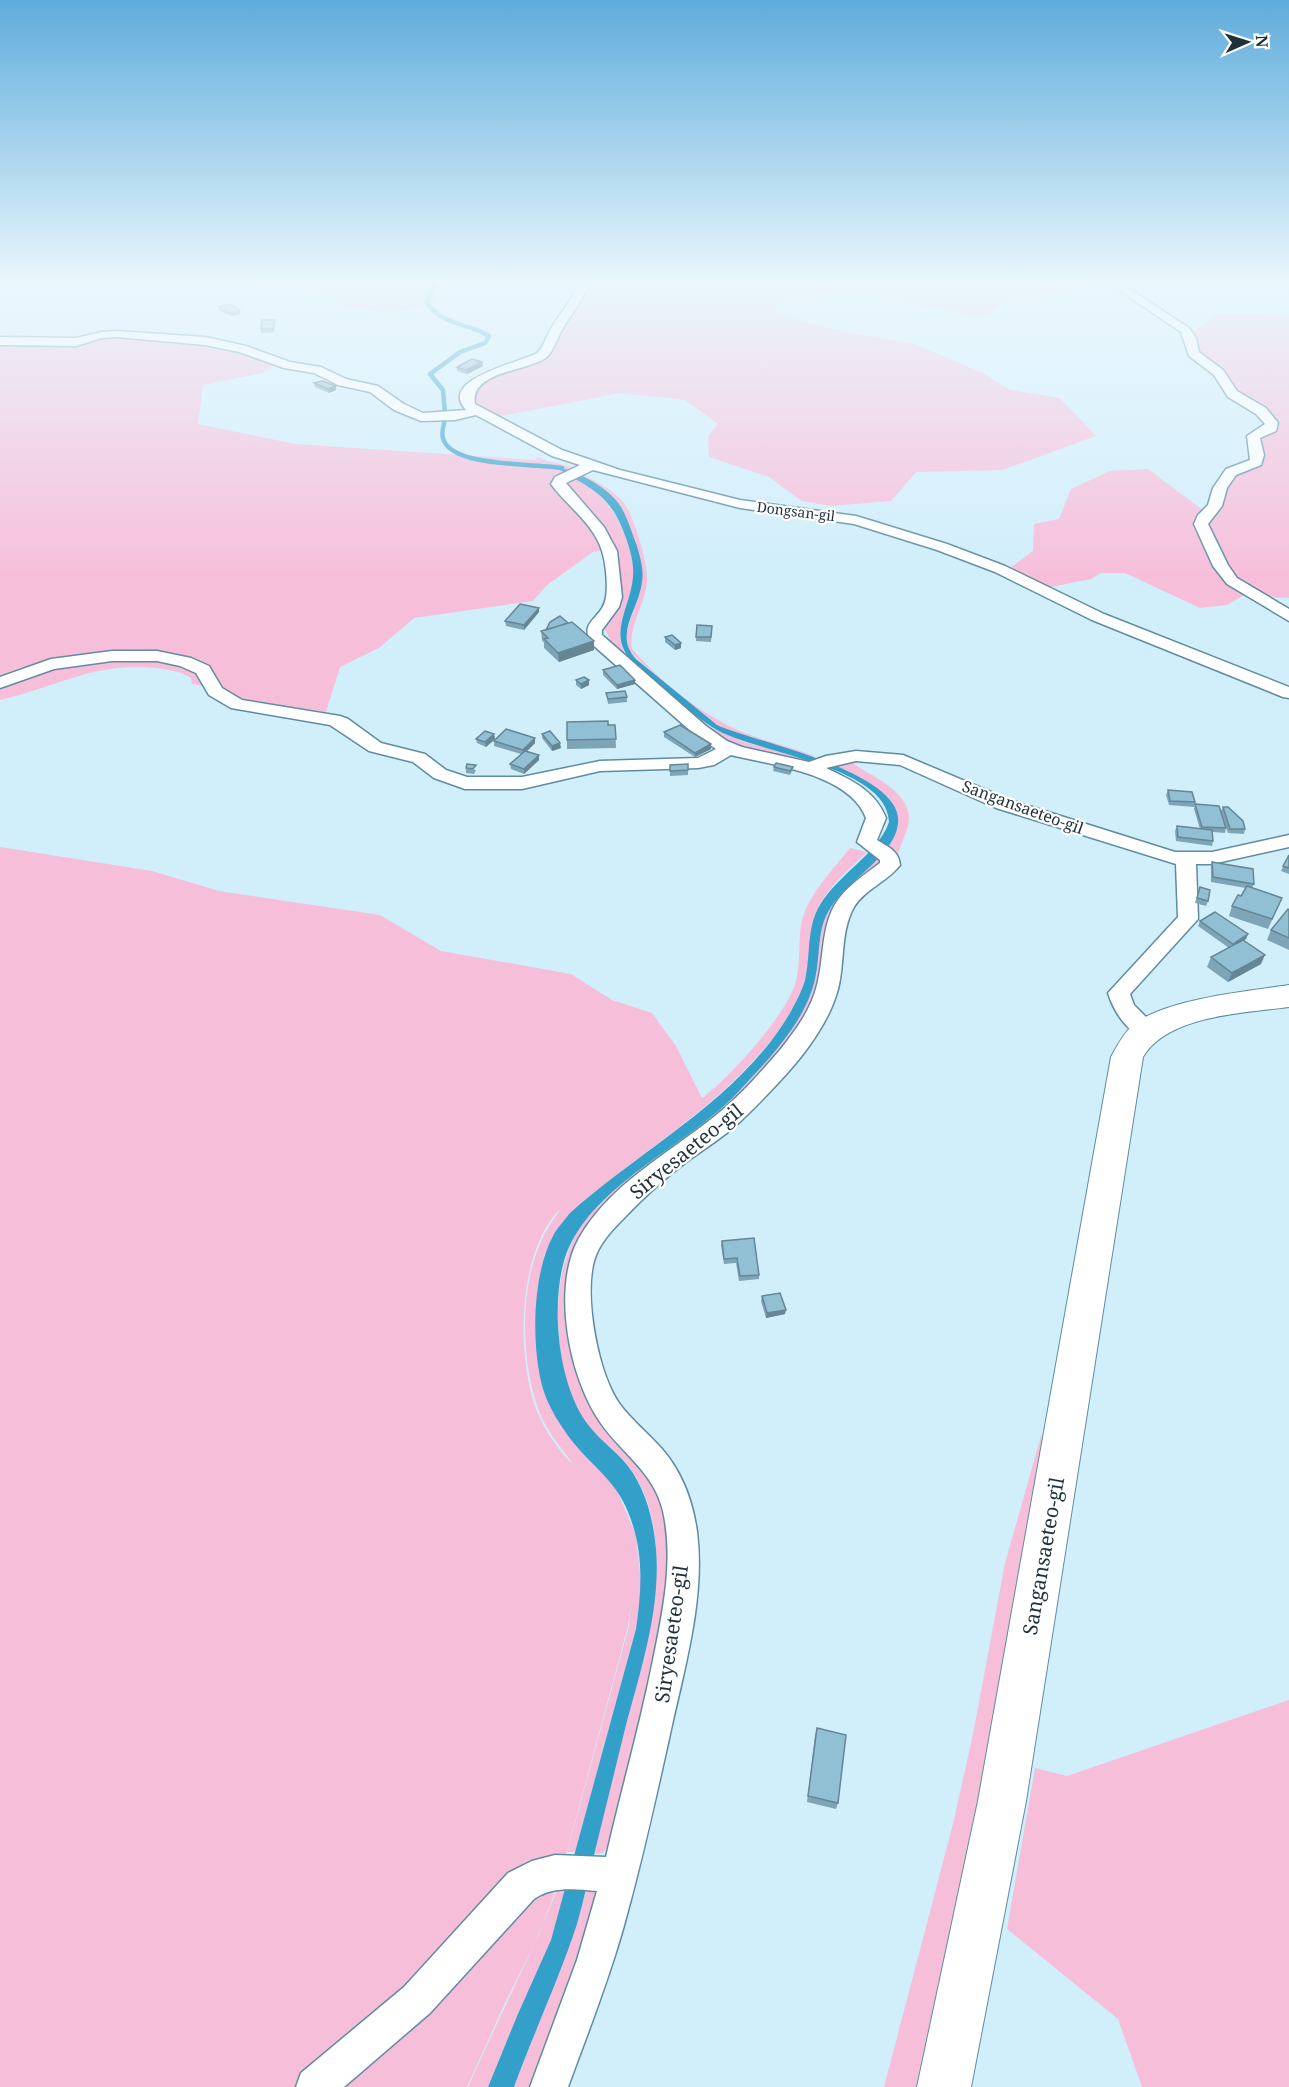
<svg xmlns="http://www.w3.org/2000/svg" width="1289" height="2087" viewBox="0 0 1289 2087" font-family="'Noto Serif',serif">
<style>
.green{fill:#f7beda;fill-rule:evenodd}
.water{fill:#33a0ca}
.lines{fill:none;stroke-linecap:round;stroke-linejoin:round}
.stream{stroke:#33a0ca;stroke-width:4.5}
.street-casing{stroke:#5f8ca1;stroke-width:3}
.secondary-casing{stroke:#5f8ca1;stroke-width:2}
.street{fill:#fff;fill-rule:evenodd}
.secondary{fill:#fff;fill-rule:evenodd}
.wall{fill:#7da5b7}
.shaded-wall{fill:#668695}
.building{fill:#91c0d5;stroke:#668695;stroke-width:1.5}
.labels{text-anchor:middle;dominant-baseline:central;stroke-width:4.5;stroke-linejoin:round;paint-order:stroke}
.far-street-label{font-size:14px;fill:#1e313a;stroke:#fff}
.street-label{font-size:16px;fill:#1e313a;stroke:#fff}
.near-street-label{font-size:20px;fill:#1e313a;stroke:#fff}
</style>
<rect width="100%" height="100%" fill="#d1eefb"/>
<path class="green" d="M254,284H443L434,303L391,313L342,306L320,292Z
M589,284H1075L1078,287C1069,291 1057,298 1047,299C1025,301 1004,294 989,315H967L874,296L780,301L775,309L787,317L846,332L915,344L983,373L1010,390L1060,398L1096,436L1002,470L916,472L891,501L830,506L802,501L769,477L709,457L708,436L718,424L685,400L621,393L497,417L476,403C473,371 519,375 536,361C552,347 584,304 589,284Z
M1217,314L1289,315V598L1264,597L1238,583L1206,527L1235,473L1261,465L1256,440L1274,429L1197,353L1189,331H1193Z
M103,336L203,343L248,353L277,364L262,373L203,385L198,424L295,444L535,460L538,457C548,463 564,463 576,469L559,478L604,550L593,552L547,585L533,601L414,618L379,648L340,667L326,712L240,699L222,689L207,668L112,654L0,681V342Z
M1148,469L1204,511L1197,518L1246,594L1227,605L1200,608L1125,573H1101L1091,579L1046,588L1010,568L1033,551L1034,524L1059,519L1071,489L1110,471Z
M583,475C597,482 614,490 624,503C634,515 649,567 647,582C645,605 628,626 632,649C661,682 699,713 740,731C764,741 791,747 815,756H811L732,733L717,725L680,697L629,651L626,635L642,582L633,536L620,506L602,490L580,476Z
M574,478C604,493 617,513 628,544C632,556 635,567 633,580C630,605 613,627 624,652L712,728L744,742L805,758L798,759C768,751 740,748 713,734L613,645L604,628L618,573L564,486L566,481Z
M108,659H154L193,668L205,686L192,684L191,678C181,671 169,670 156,668C93,662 58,687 0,700V686L43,668Z
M851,762C872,777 916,793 908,826C905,836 901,844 898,854L889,846L899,822L872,785L836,766Z
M0,847L152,871L219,891L380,915L441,951L571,974L612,1000L652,1013L676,1046L702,1098C731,1077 783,1018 795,985C801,966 798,945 801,925C806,896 833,870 850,848L867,852C850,869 829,885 819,907C807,930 812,958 804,983C798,1002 785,1022 773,1038C717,1110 636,1154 569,1214L554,1235L544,1256L573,1442L615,1486L636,1535L642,1592L636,1629L575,1852H567L629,1626L631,1603L628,1626L558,1884L539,1934L504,2005L467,2087H0ZM561,1208C554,1219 545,1231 540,1244C519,1291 521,1369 541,1416C549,1435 564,1450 574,1466C561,1452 548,1436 540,1418C515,1365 516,1251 561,1208Z
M879,857L881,863L866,876L804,1019L753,1086L619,1196L570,1319L661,1490L670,1538L661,1646L609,1845L603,1853L594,1854L651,1621C659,1567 663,1503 622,1459C616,1453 608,1447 601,1441C585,1424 570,1400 565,1378C554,1324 552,1258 590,1214C622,1176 669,1151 708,1119C739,1095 766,1063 789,1031C800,1015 812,997 815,978C819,958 817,937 824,919C835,893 860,876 879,857Z
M1041,1436L1043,1437L975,1818L916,2087H884L953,1824L973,1734L1005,1563Z
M1289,1700V2087H1142L1118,2019L1007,1929L1035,1768L1067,1776Z
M559,1885L568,1886L551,1941L517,2016L488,2087H468C498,2019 532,1954 559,1885Z
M586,1890L597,1894L598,1898L535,2087H514L578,1920Z"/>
<path class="water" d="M551,465C575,470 608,486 621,507C628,519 632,533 637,546C640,557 644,569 642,582C639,609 613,635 636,659L717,725C753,742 905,771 898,824C894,856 848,880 831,907C816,929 821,955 815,979C806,1021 769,1059 741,1089C690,1146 587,1185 564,1261C551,1307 558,1382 586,1422C596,1436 609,1446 621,1458C644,1482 653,1516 656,1549C661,1610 640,1672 625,1729C615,1770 605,1810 595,1851C589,1875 584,1900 577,1924C559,1979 534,2032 514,2087H488L517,2016L551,1940L636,1629C642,1588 644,1550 628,1512C616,1481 592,1466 572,1441C560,1425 549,1408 543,1389C531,1347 532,1275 553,1236C557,1228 564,1221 569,1214C642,1148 738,1101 790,1013C795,1004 802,991 805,980C811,955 806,928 820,905C837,875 878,854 889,822C887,764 750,753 712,727C683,708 658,681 631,660C607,634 631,606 633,577C634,564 631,553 627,541C616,509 605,495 575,479C567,475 560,469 551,465Z"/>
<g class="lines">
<path class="stream" d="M434,284L427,302C441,326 467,322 489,336L485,343L460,352L430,374L443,390L445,414
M445,419C444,424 441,433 443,438C450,468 536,463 562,468"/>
<g class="street-casing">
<path id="street" d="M579,284H589C583,300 572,313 563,328C558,336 554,350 547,357C530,371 469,371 475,404L562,450L620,470L740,500L856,516L947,544L1005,566L1104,614L1289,687V698L1283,697L1092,620L995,572L937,550L854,524L740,508L593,470L566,483L604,527L617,551L622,597L619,607L602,630V635L706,726L727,741L742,747L809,762L826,756L856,751L903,755L1010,800L1175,852H1212L1289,835V847L1212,864H1196L1198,919L1130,994L1134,1005L1159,1030L1156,1036C1132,1043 1114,1012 1108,993L1178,917L1176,864L996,808L900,765L856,761L826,768C851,780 875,790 886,818L877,840C888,847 899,851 900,865C887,882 865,889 854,907C840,932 845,963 838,989C825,1037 783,1079 749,1113C731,1132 710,1145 689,1160C666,1177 645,1196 626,1216C613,1229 599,1243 594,1261C584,1298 598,1372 619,1403C631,1420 648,1433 662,1449C682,1472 693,1502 697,1532C705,1595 686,1663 672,1725C657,1793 642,1862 623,1929C608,1982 587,2035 568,2087H530L577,1960L597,1891C575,1889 552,1886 534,1899L430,2013L344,2087H296L301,2073L404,1987L508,1873L532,1861L555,1855L606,1857C621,1791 640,1726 653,1660C663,1611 674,1560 663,1511C654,1472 621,1453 600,1422C569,1377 552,1289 578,1240C608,1185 668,1154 715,1116C739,1097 760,1073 780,1050C795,1031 811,1010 817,985C824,959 821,931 834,906C845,887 863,876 880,863V860L857,842L866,818C850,774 772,765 731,755L714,765L698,768L600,771L522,789H465L434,778L413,762L369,751L330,725L231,708L209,695L196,673L180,666L157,661H112L54,669L0,688V677L51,659L112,651H157L191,658L209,666L222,688L242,700L340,716L348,719L381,743L425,754L446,770L467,777H522L600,761L698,758L716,749L694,734L593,645C576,621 603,620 606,597C608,585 606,563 602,551C594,524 567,506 551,484L555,477L580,465L552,456L476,415L455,420L421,421L394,410L370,392L338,385L314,373L284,368L239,352L205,345L117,337L102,338L76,346L0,345V337L76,338L102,332L117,331L205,337L246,346L290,362L321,367L346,379L378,386L404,404L423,413L466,410C435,378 529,361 538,352C544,346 547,334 552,327C561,312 572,300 579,284Z
M1110,284H1122L1189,328L1196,338L1199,352L1223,370L1237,391L1266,408L1278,423L1276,431L1260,438L1264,455L1261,465L1236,475L1227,488L1222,506L1208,524L1228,565L1237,578L1289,609V621L1227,584L1213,566L1194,524L1198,515L1208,505L1213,488L1226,469L1250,460L1247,436L1265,424L1256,414L1228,397L1214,375L1189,356L1181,332Z"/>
</g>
<g class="secondary-casing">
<path id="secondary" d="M1289,985V1007C1245,1013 1168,1015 1143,1057L1026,1801L971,2087H917L978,1801L1111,1057C1117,1046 1123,1034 1132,1026C1162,999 1249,991 1289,985Z"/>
</g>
<use href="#street" class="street"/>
<use href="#secondary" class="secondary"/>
</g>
<path class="wall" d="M219,307L240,314L231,316L220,311Z
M275,320V324L274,332L261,333V329Z
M483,366L467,374L457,371V367Z
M314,383L336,386V390L329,393L315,387Z
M539,612L524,630L506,626L505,621Z
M568,623L594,641V650L559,662L544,648V643L542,640L541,631Z
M697,625L712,626L711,642L696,641Z
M665,637L681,643V648L675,650L665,642Z
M603,670L635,680V684L617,689L603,675Z
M576,680H589V685L581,689L576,685Z
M606,693L627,697V702L608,704Z
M567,722L615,725L616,748L567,749Z
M664,732L711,744V749L695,757L664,737Z
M494,734L495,739L486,747L477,743L476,739Z
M542,734L561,748L552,751L542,738Z
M494,741L535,743L527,751L539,755V760L524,774L511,769L510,764L521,754L494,746Z
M688,764V775L670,776V765Z
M774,767H793L792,771L790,775L773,771Z
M466,768L476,770L474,774L466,773Z
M1168,790L1195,802L1194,807L1169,805L1166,795Z
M1195,804L1221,811L1223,807L1245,829L1244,834L1228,833L1223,818L1226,828L1225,833L1213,832V841L1212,846L1176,841L1175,831L1177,826L1200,829L1194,809Z
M1289,855V874L1281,871Z
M1212,862L1254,884L1252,888L1282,898L1268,929L1229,916L1232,906L1241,896L1246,888L1211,882V867Z
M1200,887L1208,901L1206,906L1195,903Z
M1289,910V950L1267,940L1271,930Z
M1200,921L1248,934L1246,939L1244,940L1261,964L1228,982L1207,967L1211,957L1229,948L1198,926Z
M722,1241L759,1275V1279L739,1281L736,1263L724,1264L721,1245Z
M762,1296L785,1314L766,1318L761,1301Z
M817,1728L838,1803L836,1809L807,1802L815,1735Z"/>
<path class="shaded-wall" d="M240,310V314L231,316L230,313Z
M482,362L483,366L467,374L466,370Z
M336,386V390L329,393L328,389Z
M539,608V612L524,630V625Z
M594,641V650L559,662L558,653Z
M681,643V648L675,650V645Z
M589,680V685L581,689V684Z
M635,680V684L617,689V685Z
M494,734L495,739L486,747L485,742Z
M535,738V743L523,755V750Z
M560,743L561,748L552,751V746Z
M711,744V749L695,757V753Z
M539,755V760L524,774V769Z
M1248,934L1246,939L1231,948L1233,944Z
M1265,955L1261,964L1228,982L1232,973Z
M786,1310L785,1314L766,1318L767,1313Z"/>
<path class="building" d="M229,304L240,310L230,313L219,307Z
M262,320H275L273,329H261Z
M472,359L482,362L466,370L457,367Z
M322,381L336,386L328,389L314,383Z
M520,604L539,608L524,625L505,621Z
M560,616L568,623L546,630L550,622Z
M572,622L594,641L558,653L544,639L548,638L541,631Z
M697,625L712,626L711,637H696Z
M672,635L681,643L675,645L665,637Z
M620,665L635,680L617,685L603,670Z
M584,677L589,680L581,684L576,680Z
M625,691L627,697L608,699L606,693Z
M608,721V725H615L616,739L567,740V722Z
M680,725L711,744L695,753L664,732Z
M506,729L535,738L523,750L494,741Z
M485,731L494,734L485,742L476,739Z
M550,731L560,743L552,746L542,734Z
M525,751L539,755L524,769L510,764Z
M776,763L793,767L790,771L774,767Z
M467,764L476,765L473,769L466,768Z
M688,764V770L670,771V765Z
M1168,790L1192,792L1195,802L1170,801Z
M1195,804L1219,806L1226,828L1202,827Z
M1223,807H1228L1243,821L1245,829H1230Z
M1177,826L1212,830L1213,841L1178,837Z
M1289,855V868L1283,866Z
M1212,862L1253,869L1254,884L1213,877Z
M1247,886L1282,898L1272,919L1232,906L1238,895L1241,896Z
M1200,887L1210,890L1208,901L1197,898Z
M1288,909L1289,910V938L1271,930Z
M1215,912L1248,934L1233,944L1200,921Z
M1243,940L1265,955L1232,973L1211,957Z
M754,1238L759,1275L740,1276L737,1258L724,1259L722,1241Z
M780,1293L786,1310L767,1313L762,1296Z
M817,1728L846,1735L838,1803L808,1796Z"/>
<linearGradient id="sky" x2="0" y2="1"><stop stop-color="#5facdc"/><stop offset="0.49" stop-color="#eaf7fd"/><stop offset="1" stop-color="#eaf7fd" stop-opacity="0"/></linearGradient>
<rect width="1289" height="576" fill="url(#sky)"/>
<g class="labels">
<g class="far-street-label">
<text transform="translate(796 511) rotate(7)">Dongsan-gil</text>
</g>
<g class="street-label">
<text transform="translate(1023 807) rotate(20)">Sangansaeteo-gil</text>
</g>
<g class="near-street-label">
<text transform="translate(686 1151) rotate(-39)">Siryesaeteo-gil</text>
<text transform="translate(1043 1556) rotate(-80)">Sangansaeteo-gil</text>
<text transform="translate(671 1634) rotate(-82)">Siryesaeteo-gil</text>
</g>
</g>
<g transform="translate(1247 42) rotate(87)" stroke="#ffffff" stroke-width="4.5" paint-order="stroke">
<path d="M0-4.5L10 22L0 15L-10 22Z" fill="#1e313a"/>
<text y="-9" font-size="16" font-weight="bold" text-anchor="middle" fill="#1e313a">N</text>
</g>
</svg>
